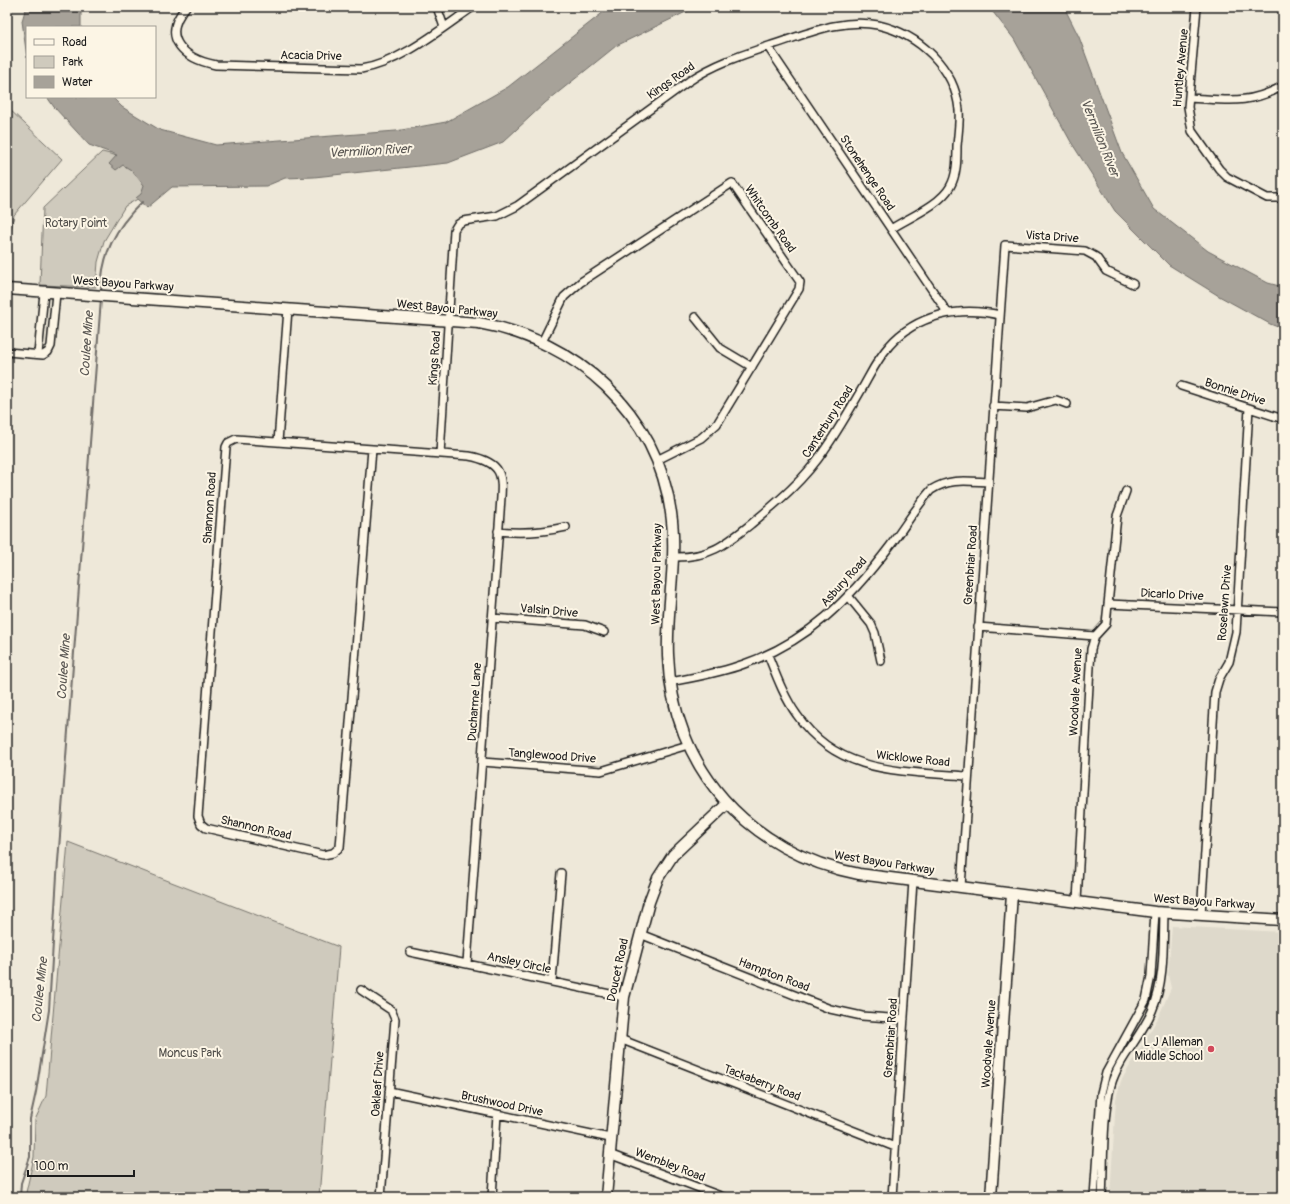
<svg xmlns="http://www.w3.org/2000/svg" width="1290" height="1204" viewBox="0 0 1290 1204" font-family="Pangolin,sans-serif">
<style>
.built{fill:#ded9cb}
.green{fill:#cfcabd;stroke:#76736c}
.water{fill:#a7a299;stroke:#6f6c67}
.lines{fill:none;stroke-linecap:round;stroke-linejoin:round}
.stream{stroke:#6f6c67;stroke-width:2}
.street-casing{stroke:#1c1c1c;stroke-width:10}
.secondary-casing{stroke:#1c1c1c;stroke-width:13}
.street{stroke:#fcf5e5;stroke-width:7}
.secondary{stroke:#fcf5e5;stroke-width:10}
.poi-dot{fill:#d1495b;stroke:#fcf5e5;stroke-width:1.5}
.labels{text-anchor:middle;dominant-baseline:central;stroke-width:4;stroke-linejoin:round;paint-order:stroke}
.street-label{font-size:12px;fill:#1c1c1c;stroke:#fcf5e5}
.park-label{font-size:12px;fill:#52504c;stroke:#fcf5e5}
.poi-label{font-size:12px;fill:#1c1c1c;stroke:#fcf5e5;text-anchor:end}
.water-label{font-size:13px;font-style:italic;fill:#5b5854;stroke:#fcf5e5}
</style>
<rect width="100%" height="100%" fill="#eee8d9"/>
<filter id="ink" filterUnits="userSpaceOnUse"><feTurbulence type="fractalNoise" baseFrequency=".025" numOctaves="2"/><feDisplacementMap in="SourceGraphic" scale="8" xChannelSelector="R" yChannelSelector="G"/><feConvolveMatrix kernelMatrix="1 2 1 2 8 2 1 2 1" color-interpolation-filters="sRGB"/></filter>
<g filter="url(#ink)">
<path class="built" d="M1172,926L1283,932V1197H1110L1116,1099L1121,1081L1158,1018L1171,988L1168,975Z"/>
<path class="green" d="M7,107L62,159L14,215L7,251Z
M102,152L114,155L147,184L143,196L125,206L104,241L98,262L96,287L40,285L43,208Z
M68,842L339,947L319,1197H25L34,1157L35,1120L46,1096Z"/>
<path class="water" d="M26,7H81V27H27V58L22,21Z
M610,7H696L616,46L545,103L503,142L448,163L314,177L285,178L266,186L172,187L147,208L136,198L141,194L144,185L131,170L123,165L116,170L109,164L117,155L89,145L54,107L47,97H112L122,107L160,130L216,145L396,131L446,122L508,87Z
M989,7H1064L1079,37L1122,153L1154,209L1208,251L1268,283L1283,287V329L1270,324L1219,296L1169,265L1115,211L1071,142L1014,39Z"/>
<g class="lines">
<path class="stream" d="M101,293C101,255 115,228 142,202
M20,1197L21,1183L30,1157V1119L36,1092L49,1010L57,875L101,299"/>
<g class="street-casing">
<path id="street" d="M186,7C159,38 185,59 216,65L361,69C400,63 441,29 473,7
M437,7L444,27
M1197,7L1188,107L1192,131L1219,169L1227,177L1267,198H1283
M768,47L947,312
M1190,98C1228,100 1248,105 1283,86
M695,317L720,348L752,367
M542,342L564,297L581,282L732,183L800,282L799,289L717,424L701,438L657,460
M7,352L43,355L48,352L51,346L56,293
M38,354L44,293
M1181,386L1283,419
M993,406L1027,408L1056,400L1067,404
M278,442L288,309
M372,449L340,847L333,853L323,855L206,828L201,824L198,816L226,447L228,443L236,439L469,456C507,463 502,479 500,512L467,963
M440,454L454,230L457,225L463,221L497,216L517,206L689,81C716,63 745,54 775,44C809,33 842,18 878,25C918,34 955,67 959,110C960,121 958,134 957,146C957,160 957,175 950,187C940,205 908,218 891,229
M498,531C522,534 543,532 566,527
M673,557C709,558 725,545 751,524C779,501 805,479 825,449C839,429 851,408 863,387C871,373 878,358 889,346C917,314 960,306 1000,315
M849,597L871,624L875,633L881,661
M1108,604L1283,612
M492,618L585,625L604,632
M978,627L1095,636
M768,655C776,675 784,697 797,715C838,775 903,771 967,776
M670,682C695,677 720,673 744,664C809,641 849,600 890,546C904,528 916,507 931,490C949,478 967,481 987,482
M482,762L601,771L688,745
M961,887L1005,245L1085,251L1096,257L1106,271L1133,284
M1077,901L1091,649L1095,636L1106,624L1117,516L1126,491
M1201,915L1215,692L1219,679L1229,662L1236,632L1249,408
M640,934L830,1009L862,1016L904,1019
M410,952L624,997
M552,981L561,873
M361,990L391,1010L395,1019L381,1197
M620,1039L895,1147
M389,1091L610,1138
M609,1154L723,1197
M492,1197L497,1114
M892,1197L913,881
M1094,1197L1101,1093L1106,1073L1146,1000L1151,976L1155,912
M1102,1197C1104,1164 1102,1116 1111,1085C1119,1058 1141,1037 1152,1011C1165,981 1163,944 1164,912"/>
</g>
<g class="secondary-casing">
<path id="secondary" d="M7,289L479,323C576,340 657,412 671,513C678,560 666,608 668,655C672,768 749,853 859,874L1155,912L1283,920
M606,1197L624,997L649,902L658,878L673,855L727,804
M991,1197L1012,894"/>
</g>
<use href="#street" class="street"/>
<use href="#secondary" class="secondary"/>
</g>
</g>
<circle class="poi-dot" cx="1211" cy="1049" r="4"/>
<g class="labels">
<g class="street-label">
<text transform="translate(311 56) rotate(1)">Acacia Drive</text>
<text transform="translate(1181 68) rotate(-85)">Huntley Avenue</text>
<text transform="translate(671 81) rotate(-35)">Kings Road</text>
<text transform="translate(867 173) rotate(56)">Stonehenge Road</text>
<text transform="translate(770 219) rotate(55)">Whitcomb Road</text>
<text transform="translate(1052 237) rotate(4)">Vista Drive</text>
<text transform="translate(123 284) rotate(4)">West Bayou Parkway</text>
<text transform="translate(447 309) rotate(6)">West Bayou Parkway</text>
<text transform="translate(435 358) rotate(-86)">Kings Road</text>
<text transform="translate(1235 392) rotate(18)">Bonnie Drive</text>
<text transform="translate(828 422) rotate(-57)">Canterbury Road</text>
<text transform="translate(210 508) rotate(-86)">Shannon Road</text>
<text transform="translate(971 565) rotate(-86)">Greenbriar Road</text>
<text transform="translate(657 574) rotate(-89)">West Bayou Parkway</text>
<text transform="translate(844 582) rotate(-48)">Asbury Road</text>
<text transform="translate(1172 595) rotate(3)">Dicarlo Drive</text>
<text transform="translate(1225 603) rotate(-86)">Roselawn Drive</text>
<text transform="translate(549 611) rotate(5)">Valsin Drive</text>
<text transform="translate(1076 692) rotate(-87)">Woodvale Avenue</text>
<text transform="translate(475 702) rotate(-86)">Ducharme Lane</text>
<text transform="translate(552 756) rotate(4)">Tanglewood Drive</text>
<text transform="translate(913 759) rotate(6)">Wicklowe Road</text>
<text transform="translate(256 828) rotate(13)">Shannon Road</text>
<text transform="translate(884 863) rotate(9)">West Bayou Parkway</text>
<text transform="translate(1204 902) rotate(4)">West Bayou Parkway</text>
<text transform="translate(519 963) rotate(12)">Ansley Circle</text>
<text transform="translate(618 970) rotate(-78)">Doucet Road</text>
<text transform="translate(774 975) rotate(21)">Hampton Road</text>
<text transform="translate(891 1038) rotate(-86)">Greenbriar Road</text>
<text transform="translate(989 1044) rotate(-86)">Woodvale Avenue</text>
<text transform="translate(762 1083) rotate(21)">Tackaberry Road</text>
<text transform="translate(378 1084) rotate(-86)">Oakleaf Drive</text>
<text transform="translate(502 1104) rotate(12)">Brushwood Drive</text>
<text transform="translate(670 1165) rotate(21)">Wembley Road</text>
</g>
<g class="park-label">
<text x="76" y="223">Rotary Point</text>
<text x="190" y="1053">Moncus Park</text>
</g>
<g class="poi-label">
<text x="1203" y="1042">L J Alleman<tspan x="1203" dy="14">Middle School</tspan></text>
</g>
<g class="water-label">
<text transform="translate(1100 138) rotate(68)">Vermilion River</text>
<text transform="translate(370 151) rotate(-3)">Vermilion River</text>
<text transform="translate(87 344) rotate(-86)">Coulee Mine</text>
<text transform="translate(64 667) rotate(-86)">Coulee Mine</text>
<text transform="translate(40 990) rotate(-84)">Coulee Mine</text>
</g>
</g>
<rect width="1290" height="1204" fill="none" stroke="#fcf5e5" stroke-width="24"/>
<rect x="12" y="12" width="1266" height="1180" fill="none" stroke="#1c1c1c" stroke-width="1.5" filter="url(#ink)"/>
<rect x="26" y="26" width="130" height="72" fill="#fcf5e5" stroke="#a29e95"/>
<rect x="34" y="39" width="20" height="6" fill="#fcf5e5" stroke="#a29e95"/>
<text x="62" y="46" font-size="12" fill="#1c1c1c">Road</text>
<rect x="34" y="56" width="20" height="12" fill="#cfcabd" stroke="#a29e95"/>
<text x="62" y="66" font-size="12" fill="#1c1c1c">Park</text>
<rect x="34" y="76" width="20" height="12" fill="#a7a299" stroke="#a29e95"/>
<text x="62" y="86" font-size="12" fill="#1c1c1c">Water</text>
<path d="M28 1170v6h106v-6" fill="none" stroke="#1c1c1c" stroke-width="2"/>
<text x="34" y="1170" font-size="12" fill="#1c1c1c" stroke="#fcf5e5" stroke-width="3" paint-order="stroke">100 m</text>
</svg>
